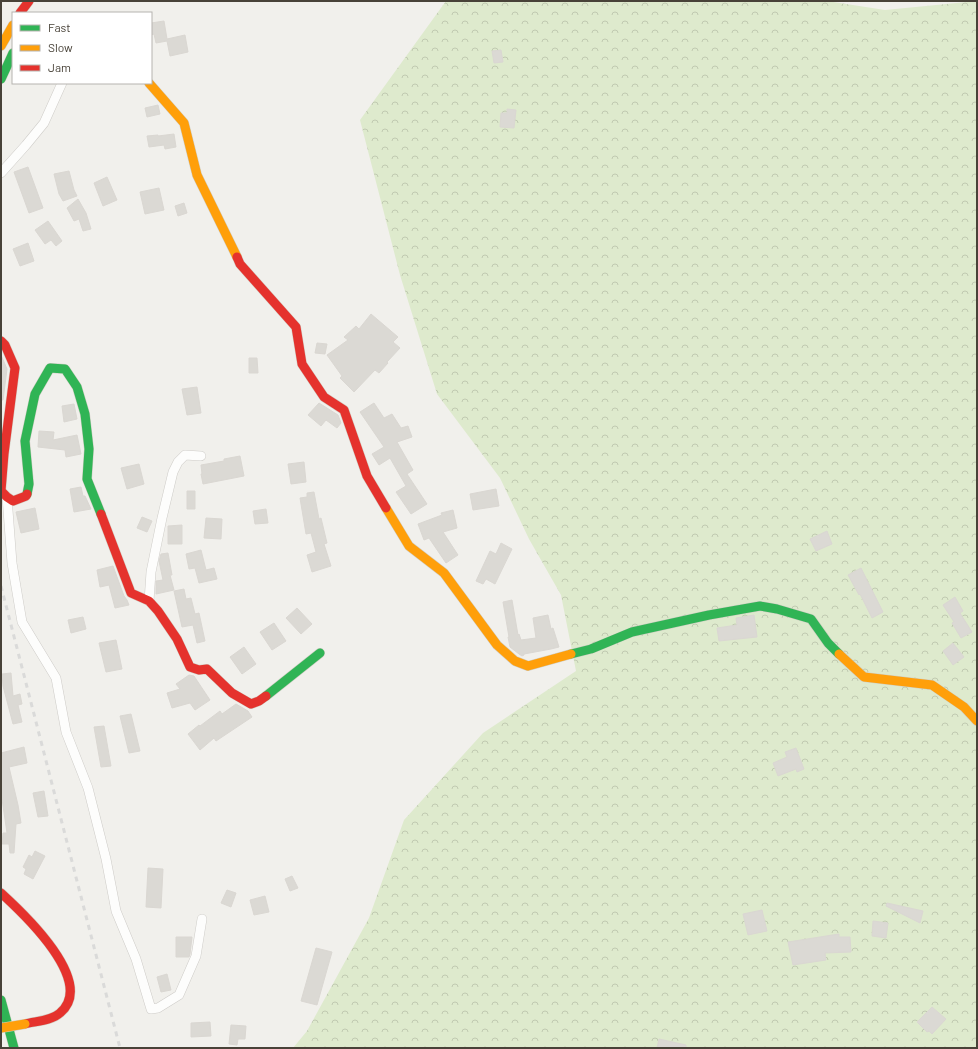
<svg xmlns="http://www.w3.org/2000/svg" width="978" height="1049" viewBox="0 0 978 1049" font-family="Barlow,sans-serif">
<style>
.forest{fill:url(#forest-crowns)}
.building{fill:#dbd9d4;stroke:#dad7d2}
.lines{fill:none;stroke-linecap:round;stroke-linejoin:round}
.street-casing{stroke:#ceccc8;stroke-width:10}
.fast-casing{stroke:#d0cdc3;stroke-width:10}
.slow-casing{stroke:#d0cdc3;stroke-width:10}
.jam-casing{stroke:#d0cdc3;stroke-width:10}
.street{stroke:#fdfdfc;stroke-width:9}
.fast{stroke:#30b455;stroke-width:9}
.slow{stroke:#ff9f0a;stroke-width:9}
.jam{stroke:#e5322d;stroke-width:9}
.rail{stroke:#dadad9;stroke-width:3;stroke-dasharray:5 5;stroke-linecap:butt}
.slow-bridge-casing{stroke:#d0cdc3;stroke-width:10;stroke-linecap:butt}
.slow-bridge{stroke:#ff9f0a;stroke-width:9}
</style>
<defs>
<pattern id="forest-crowns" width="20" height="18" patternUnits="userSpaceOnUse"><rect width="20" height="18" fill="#deeacd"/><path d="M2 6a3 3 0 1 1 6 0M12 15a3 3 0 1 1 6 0" fill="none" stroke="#c0cab1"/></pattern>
</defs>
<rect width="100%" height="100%" fill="#f1f0ec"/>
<path class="forest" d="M446,1H827L885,10L977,1V1048H293L307,1031L369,918L404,820L483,733L576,671L561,595L529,539L500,478L437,394L400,275L360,120Z"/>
<path class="building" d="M164,21L167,39L185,35L188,52L170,56L167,41L156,43L154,34L151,35V23Z
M501,50L503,62L494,63L492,51Z
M158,105L160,114L147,117L145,108Z
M507,109L516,110L514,128L500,127L501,113H507Z
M174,134L176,147L165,149L164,145L149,147L147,136L158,135V136Z
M28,167L43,208L29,213L14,172Z
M69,171L74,190L77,196L63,201L59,194L54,174Z
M107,177L117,200L103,206L94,183Z
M159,188L164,210L145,214L140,192Z
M78,199L86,213L91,229L83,231L79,219L74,221L67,208Z
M184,203L187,213L178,216L175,206Z
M48,221L62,241L56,246L51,240L45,244L35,230Z
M28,243L34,261L20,266L13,249Z
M371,314L398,337L393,342L400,348L387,362L388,363L379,373L375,370L354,392L340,378L342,376L327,355L348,340L344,337L356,326L359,329Z
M317,343L327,344L325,354L315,353Z
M1,355L7,369L3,400H1Z
M249,358H257L258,373H249Z
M197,387L201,413L187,415L182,389Z
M319,403L338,415L341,423L337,428L326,420L321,426L308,415Z
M374,403L384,418L392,414L401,428L408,426L412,437L397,442L413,470L407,474L427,504L411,514L396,492L406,486L390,458L379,465L372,454L384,447L360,412Z
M74,404L77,419L64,422L62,406Z
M39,431L54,432L53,440L77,435L81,454L66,457L65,450L38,447Z
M240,456L244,476L203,484L201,474H202L201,465L224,461V459Z
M304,462L306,482L291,484L288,464Z
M139,464L144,484L127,489L121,468Z
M81,487L83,496H85L91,509L74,512L70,489Z
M496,489L499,506L473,510L470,494Z
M187,491H195V509H187Z
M314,492L319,519L321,518L327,543L324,544L331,566L312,572L307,555L316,552L311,533L306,534L300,498L307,497V493Z
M35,508L39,529L21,533L16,512Z
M266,509L268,523L255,524L253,511Z
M453,510L457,528L443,532L458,555L446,563L429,538L424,540L418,524L442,515L441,513Z
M142,517L152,521L147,532L137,528Z
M206,518L222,519L221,539L204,538Z
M182,525V544H168V526Z
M827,531L832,544L816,551L810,539Z
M501,543L512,549L495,584L486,579L483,584L476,581L490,551L496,554Z
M201,550L206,570L214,568L217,579L199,583L195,568L189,569L186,554Z
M168,553L172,575H170L174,590L156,594V581L163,580L159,561L161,554Z
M113,566L124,596L127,600L129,605L115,608L109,585L100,587L97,570Z
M861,568L883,612L872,618L860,594L859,595L848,575Z
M184,589L186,599L191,598L195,614L199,613L205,641L197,643L193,625L182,627L174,591Z
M955,597L963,611L960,613L972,632L961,638L952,623L954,622L943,605Z
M512,600L518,635L519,634L521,640L536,638L533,618L548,615L551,629L553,628L559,647L551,649L524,654V655L522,656L519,654L510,647L508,637H509L503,602Z
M297,608L312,624L301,634L286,618Z
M754,615L757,637L719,641L717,628L737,625L736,618Z
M83,617L86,629L71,633L68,620Z
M274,623L286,641L272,650L260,632Z
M116,640L122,669L106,672L99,643Z
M953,643L964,657L953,665L943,651Z
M244,647L256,664L242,674L230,657Z
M11,673L13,696L20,694L22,704L18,705L22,722L13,724L3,686L2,674Z
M189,675L194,676L210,700L195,710L190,703L172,708L167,693L180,689L176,684Z
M236,704L248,711L252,717L216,741L214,738L200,750L188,734L199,725L200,726L220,711L222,714Z
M131,714L140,751L129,753L120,716Z
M104,726L111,766L101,767L94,727Z
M24,747L27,763L9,767L18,805L21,823L16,824L14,853H10L9,844H2L3,833H7L2,799L1,800V753Z
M796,748L804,769L797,772L796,769L778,776L773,763L787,757L785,752Z
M44,791L48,816L38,817L33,793Z
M35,851L45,856L33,879L24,874L26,869L23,867L29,855L32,857Z
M148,868L163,869L161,908L146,907Z
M292,876L298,888L290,891L285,879Z
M227,890L236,893L231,907L221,903Z
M265,896L269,912L254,915L250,900Z
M887,903L923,911L920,923L886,906Z
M762,910L767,931L748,935L743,914Z
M873,921L888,923L886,938L872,936Z
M839,934V937H850L851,952L825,953L826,960L793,965L788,942Z
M176,937H192L190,954L189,957H176Z
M316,948L332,952L317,1005L301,1001Z
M167,974L171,990L161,992L157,977Z
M932,1007L946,1019L932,1034L929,1031L927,1032L917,1022Z
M210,1022L211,1036L191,1037V1023Z
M231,1025L246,1026L245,1039H238L237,1045L229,1044Z
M659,1039L686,1045V1048H657Z"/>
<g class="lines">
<g class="street-casing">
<path id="street" d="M1,173L26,145L44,123L62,83
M7,497L12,563L22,622L56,678L66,732L88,788L106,859L116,911L136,959L151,1009L158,1008L179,995L196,956L202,919
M149,601L151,572L162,518L173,472L178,462L185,455L201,456"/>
</g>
<g class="fast-casing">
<path id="fast" d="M1,79L13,53
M27,494L29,484L25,441L35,394L50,368L65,369L77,387L85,414L89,449L87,479L101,514
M571,654L591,649L632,632L709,615L760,606L777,609L811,619L828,643L839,654
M266,696L320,653
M1,1000L14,1048"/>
</g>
<g class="slow-casing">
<path id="slow" d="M1,46L13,25
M149,83L184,123L197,175L237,257
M386,508L409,546L444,573L497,645L515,661L528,666L571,654
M839,654L864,677L932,685L964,707L977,721"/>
</g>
<g class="jam-casing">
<path id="jam" d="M20,13L29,1
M237,257L240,264L296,327L302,364L324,397L344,410L367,476L386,508
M1,341L5,345L15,368L4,454L1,491L7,497L13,501L26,496L27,494
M101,514L131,593L149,601L158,611L177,639L190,667L199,670L207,669L232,693L251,704L259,701L266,696
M1,893C23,913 97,982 60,1013C51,1021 36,1021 25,1024"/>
</g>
<use href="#street" class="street"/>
<use href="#fast" class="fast"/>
<use href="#slow" class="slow"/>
<use href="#jam" class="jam"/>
<path class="rail" d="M1,586L120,1048"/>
<g class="slow-bridge-casing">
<path id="slow-bridge" d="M1,1028L25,1024"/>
</g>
<use href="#slow-bridge" class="slow-bridge"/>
</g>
<rect width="978" height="1049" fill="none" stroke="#484238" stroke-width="4"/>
<rect x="12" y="12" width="140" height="72" fill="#ffffff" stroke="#b6b3af"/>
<rect x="20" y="25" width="20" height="6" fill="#30b455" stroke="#b6b3af"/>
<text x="48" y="32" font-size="12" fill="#484238">Fast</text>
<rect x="20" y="45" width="20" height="6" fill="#ff9f0a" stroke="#b6b3af"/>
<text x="48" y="52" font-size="12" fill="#484238">Slow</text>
<rect x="20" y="65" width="20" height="6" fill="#e5322d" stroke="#b6b3af"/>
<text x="48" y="72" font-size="12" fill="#484238">Jam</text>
</svg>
